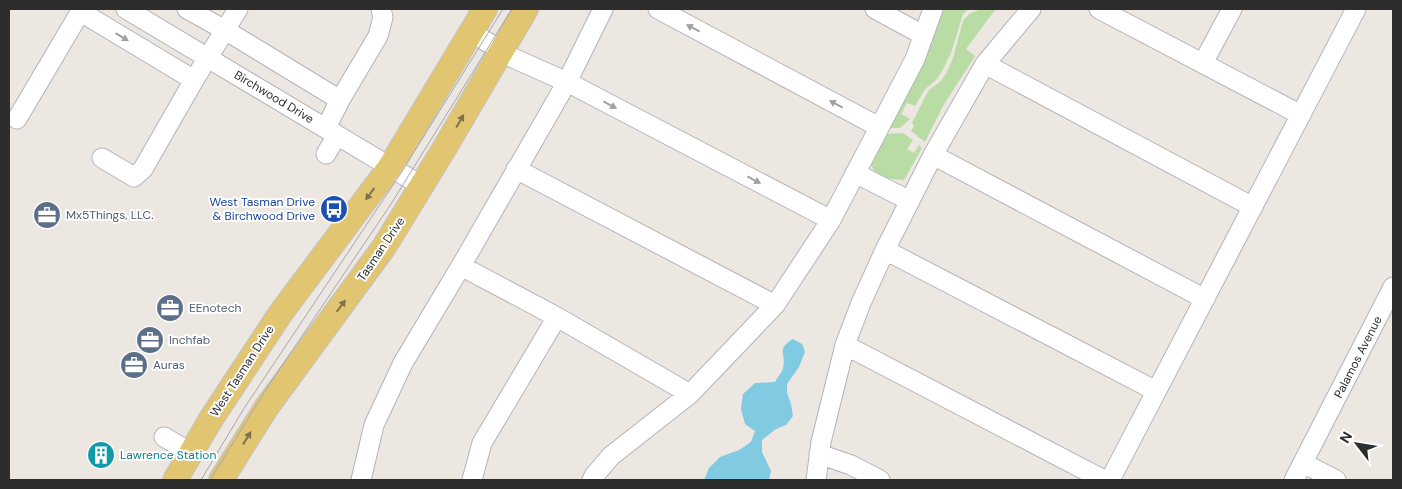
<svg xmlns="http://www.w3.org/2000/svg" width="1402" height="489" viewBox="0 0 1402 489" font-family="'DM Sans',sans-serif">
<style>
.green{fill:#b8dca4}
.water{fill:#80cae2}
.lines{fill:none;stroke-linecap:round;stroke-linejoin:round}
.minor-casing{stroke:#b1b3bb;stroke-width:21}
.major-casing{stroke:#c4c4c4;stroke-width:26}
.minor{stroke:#fff;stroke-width:19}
.major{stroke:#e2c570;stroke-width:24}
.tram{stroke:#a4a7b4;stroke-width:1}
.oneway{fill:#a0a0a0}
.oneway2{fill:#7e714b}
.labels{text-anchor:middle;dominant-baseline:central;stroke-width:4;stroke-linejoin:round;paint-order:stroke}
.street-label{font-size:12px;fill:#2d2d2d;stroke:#fff}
.transit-label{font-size:12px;fill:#164399;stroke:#fff;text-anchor:end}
.service-label{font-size:12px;fill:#4e5e75;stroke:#fff;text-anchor:start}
.culture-label{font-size:12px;fill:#0d838f;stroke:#fff;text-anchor:start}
</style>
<rect width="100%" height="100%" fill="#ece7e1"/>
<path class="green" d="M943,9H969L963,14L951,53L941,73L936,80L925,89L915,106L907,103L901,114L910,119L900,128H889L932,39Z
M981,9H993L995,10L966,49L975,56L943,106L925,142L911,131L914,126L912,123L926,95L929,90L940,82L946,74L953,58L963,21L969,14Z
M903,133L913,140L907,149L914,153L919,145L922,148L904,180C891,179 875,179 871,164L886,134Z"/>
<path class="water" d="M793,339L802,344L805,352L799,367L787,384V393L791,404L793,416L786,425L776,429L762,440V452L771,471L769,480H704L709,468L720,457L739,450L751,442L755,431L745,424L741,409L743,394L755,383L775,382C777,378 782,373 783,368C787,354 775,350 793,339Z"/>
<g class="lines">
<g class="minor-casing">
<path id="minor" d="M126,9L422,186
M187,9L225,30L238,9
M658,9L879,127
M875,9L923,35
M1099,9L1301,115
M81,12L194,80
M471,32L513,58L567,82L831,220
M1203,63L1232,9
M985,64L1253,207
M340,100L378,36L383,17L381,9
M17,119L82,9
M326,154L337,135
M933,155L1205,299
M102,158L134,177L143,169L194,80L225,30L340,100L326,128
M516,169L775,305
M855,173L910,201
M885,250L1156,391
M461,266L557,317L690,394
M845,345L1104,480
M164,437L191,453
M819,454L851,465L880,480
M1303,463L1336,480
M361,480L374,425L403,363L461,266L567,82L603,9
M472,480L482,443L557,317
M592,480L594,476L611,456L690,394L775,305L831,220L915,59L933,9
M816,480L821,442L845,345L861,303L885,250L933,155L985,64L1031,9
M1110,480L1356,9
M1294,480L1393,287"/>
</g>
<g class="major-casing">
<path id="major" d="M175,480L211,419L280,314L390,167L485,9
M221,480L266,408L384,247L444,149L526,9"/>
</g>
<use href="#minor" class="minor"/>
<use href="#major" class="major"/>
<path class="tram" d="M201,480L243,410L401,173L503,9
M210,480L267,388L391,204L512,9"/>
</g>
<defs><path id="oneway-solid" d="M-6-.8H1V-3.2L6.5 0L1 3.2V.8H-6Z" transform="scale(1.25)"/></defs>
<g class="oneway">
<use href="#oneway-solid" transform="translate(693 28) rotate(-152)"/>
<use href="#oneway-solid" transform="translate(122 37) rotate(31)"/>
<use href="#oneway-solid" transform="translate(836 104) rotate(-152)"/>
<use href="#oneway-solid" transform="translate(610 105) rotate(28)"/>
<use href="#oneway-solid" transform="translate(754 180) rotate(28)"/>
</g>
<g class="oneway2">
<use href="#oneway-solid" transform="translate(460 121) rotate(-60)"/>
<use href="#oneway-solid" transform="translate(370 194) rotate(126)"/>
<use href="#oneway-solid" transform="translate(341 306) rotate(-53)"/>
<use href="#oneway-solid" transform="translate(247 438) rotate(-58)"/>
</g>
<defs>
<g id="bus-disc" transform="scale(1.4375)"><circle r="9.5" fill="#1a4fb4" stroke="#fff"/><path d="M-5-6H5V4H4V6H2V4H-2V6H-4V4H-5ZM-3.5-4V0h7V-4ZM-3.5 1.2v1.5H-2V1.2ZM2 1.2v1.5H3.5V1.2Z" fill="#fff"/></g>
<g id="office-disc" transform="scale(1.4375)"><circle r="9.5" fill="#5c6f8a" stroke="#fff"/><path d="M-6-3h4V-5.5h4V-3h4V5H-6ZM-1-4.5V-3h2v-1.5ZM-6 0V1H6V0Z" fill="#fff"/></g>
<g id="building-disc" transform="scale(1.4375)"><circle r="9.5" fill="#0f9aa8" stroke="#fff"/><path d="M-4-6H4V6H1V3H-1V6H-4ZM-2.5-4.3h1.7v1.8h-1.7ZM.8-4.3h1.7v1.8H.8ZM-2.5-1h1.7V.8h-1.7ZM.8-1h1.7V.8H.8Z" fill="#fff"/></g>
</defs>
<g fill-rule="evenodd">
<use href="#bus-disc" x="334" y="209"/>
<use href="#office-disc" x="47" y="215"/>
<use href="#office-disc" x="170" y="308"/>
<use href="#office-disc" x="150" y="340"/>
<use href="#office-disc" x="134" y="365"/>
<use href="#building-disc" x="101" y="455"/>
</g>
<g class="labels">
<g class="street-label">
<text transform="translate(274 97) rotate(31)">Birchwood Drive</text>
<text transform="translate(381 249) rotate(-56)">Tasman Drive</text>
<text transform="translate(1358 357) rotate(-63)">Palamos Avenue</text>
<text transform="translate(242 371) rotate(-57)">West Tasman Drive</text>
</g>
<g class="transit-label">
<text x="315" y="202">West Tasman Drive<tspan x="315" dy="14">&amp; Birchwood Drive</tspan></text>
</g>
<g class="service-label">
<text x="66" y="215">Mx5Things, LLC.</text>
<text x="189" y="308">EEnotech</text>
<text x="169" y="340">Inchfab</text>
<text x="153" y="365">Auras</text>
</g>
<g class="culture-label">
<text x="120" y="455">Lawrence Station</text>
</g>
</g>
<rect width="1402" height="489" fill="none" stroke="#2d2d2d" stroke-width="20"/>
<g transform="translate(1357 444) rotate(301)" stroke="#ffffff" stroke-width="4" paint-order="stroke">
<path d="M0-4L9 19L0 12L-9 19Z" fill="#2d2d2d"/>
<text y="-8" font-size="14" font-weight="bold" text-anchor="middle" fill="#2d2d2d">N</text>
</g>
</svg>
